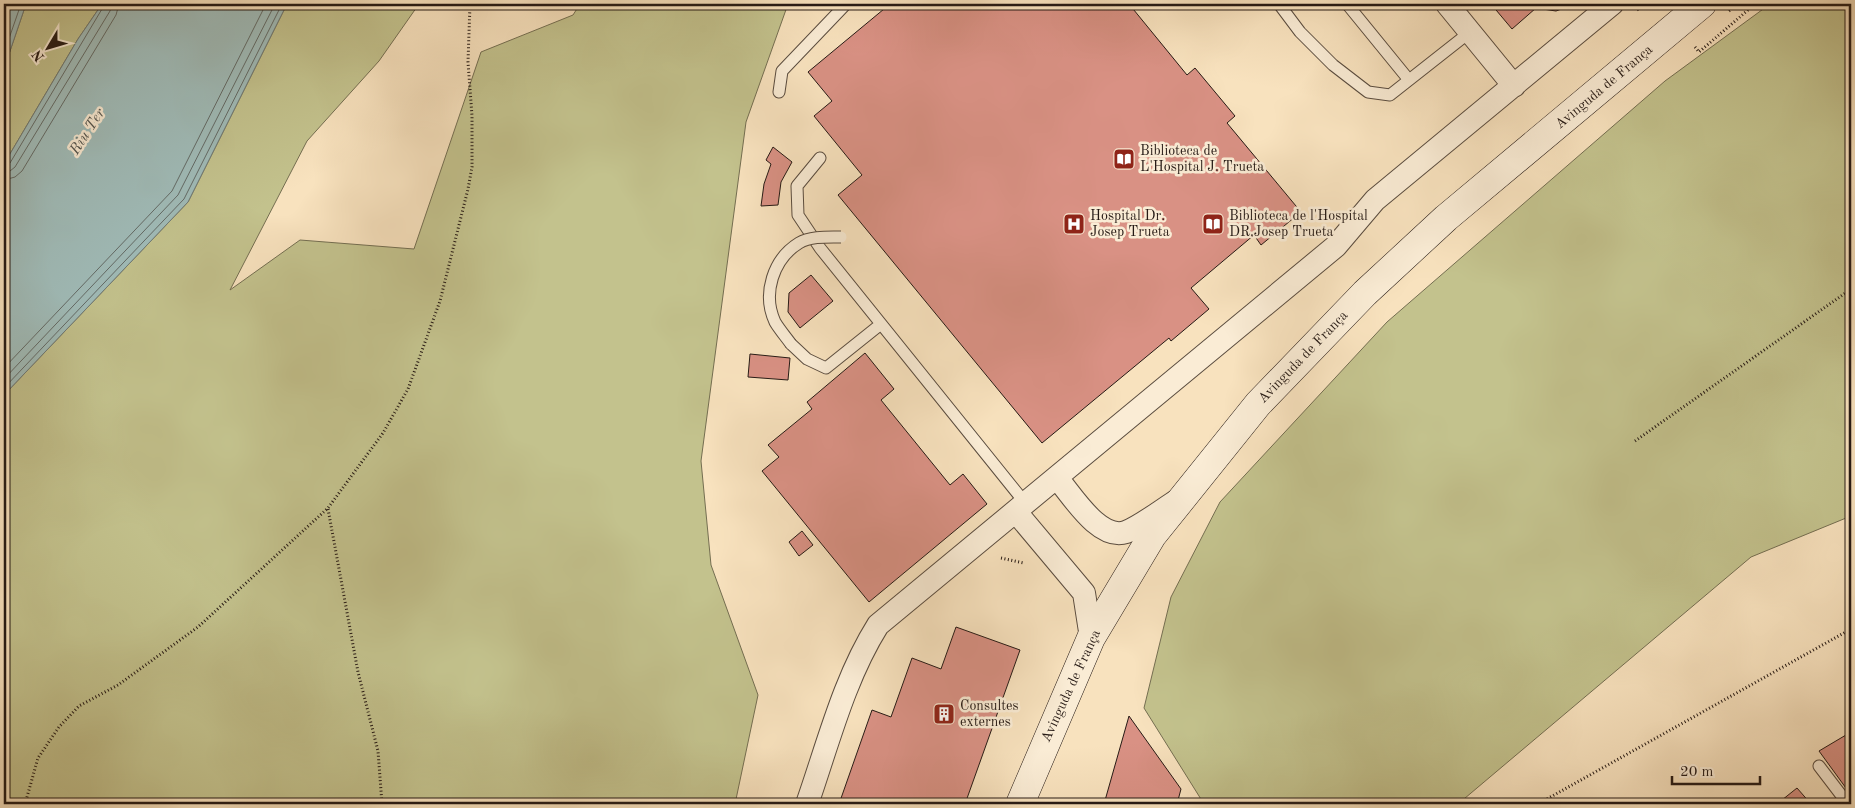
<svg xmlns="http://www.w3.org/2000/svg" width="1855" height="808" viewBox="0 0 1855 808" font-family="'Old Standard TT',serif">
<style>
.green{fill:#c3c28d;stroke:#746e51}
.water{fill:#a0bcb9;stroke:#6f7b77}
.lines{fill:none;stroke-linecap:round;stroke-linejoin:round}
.shore{stroke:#636b67;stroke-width:1}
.building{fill:#d99184;stroke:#261a15}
.service-casing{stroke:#5a4c3f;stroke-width:13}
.minor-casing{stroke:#5a4c3f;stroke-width:24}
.secondary-casing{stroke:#261a15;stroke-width:29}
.path{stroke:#261a15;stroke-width:3;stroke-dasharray:1 2.5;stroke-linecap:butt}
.service{stroke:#faecd5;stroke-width:11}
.minor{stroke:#faecd5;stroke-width:22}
.secondary{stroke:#faecd5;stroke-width:28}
.service-bridge-casing{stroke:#5a4c3f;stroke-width:13;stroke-linecap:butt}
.service-bridge{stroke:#faecd5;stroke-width:11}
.labels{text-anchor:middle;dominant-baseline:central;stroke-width:5;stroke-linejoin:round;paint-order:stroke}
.street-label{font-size:14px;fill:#261a15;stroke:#faecd5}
.poi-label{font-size:14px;fill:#261a15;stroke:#faecd5;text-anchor:start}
.water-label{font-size:15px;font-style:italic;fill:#51534e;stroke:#faecd5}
</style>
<rect width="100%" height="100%" fill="#f8e2be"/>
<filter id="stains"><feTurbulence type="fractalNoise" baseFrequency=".004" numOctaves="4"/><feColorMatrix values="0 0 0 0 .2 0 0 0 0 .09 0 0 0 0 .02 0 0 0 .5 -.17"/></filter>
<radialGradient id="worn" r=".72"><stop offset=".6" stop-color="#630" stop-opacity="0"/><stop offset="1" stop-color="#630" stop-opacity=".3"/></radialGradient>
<path class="green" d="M26,4H102L78,39L4,164V62L9,54Z
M287,4H419L379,61L307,141L230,290L300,240L414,249L481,52L573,15L580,4H788L746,122L701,461L711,565L758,695L735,804H4V395L188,202Z
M1770,4H1851V516L1751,557L1458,804H1204L1144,708L1171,597L1220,502L1387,322L1665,81Z"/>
<path class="water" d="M4,4H26L9,54L4,62Z
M102,4H287L188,202L4,395V164L78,39Z"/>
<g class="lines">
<path class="shore" d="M4,53L21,4
M4,166L10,163L105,4
M4,172L10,171L15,167L110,11L112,4
M4,180L15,177L22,171L116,15L119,4
M4,368L172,191L266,4
M4,379L178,195L275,4
M4,388L184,199L282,4"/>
</g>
<path class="building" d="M890,4H1129L1187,75L1195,68L1235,116L1227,123L1301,212L1261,245L1254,235L1191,288L1209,309L1171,341L1169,338L1042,443L838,195L862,175L814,116L832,101L808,72Z
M1491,4H1575L1556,11L1536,8L1512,29Z
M773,147L792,162L781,182L778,205L761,206L764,184L771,164L766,160Z
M811,275L833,301L800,328L788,312L789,293Z
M865,353L894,389L881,400L950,485L963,474L987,504L869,602L762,471L779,457L768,445L812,409L807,402Z
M750,354L790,358L788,380L748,377Z
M802,531L813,545L799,556L789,542Z
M956,627L1020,650L965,804H839L872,710L891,717L912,658L941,669Z
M1129,716L1181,789L1177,804H1104Z
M1851,732V795L1819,751Z
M1797,788L1811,804H1777Z"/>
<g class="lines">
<g class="service-casing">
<path id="service" d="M1279,4L1300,32L1333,65L1368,92L1390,95L1470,32
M1347,4L1409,80
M779,92L782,71L846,4
M820,158L797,186L798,215L820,248L1026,504
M791,344L807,359L826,368L881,324
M1819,766L1848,804"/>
</g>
<g class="minor-casing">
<path id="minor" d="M1447,4L1514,86
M1057,478C1072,495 1099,541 1126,532C1141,526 1162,510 1176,501
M1016,512L1084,593L1091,638
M807,804C828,744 844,679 878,625L1336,246L1375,200L1612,4"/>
</g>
<g class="secondary-casing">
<path id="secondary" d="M1020,804L1091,638L1152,536L1258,404L1365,293L1446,218L1702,4"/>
</g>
<path class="path" d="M1637,10L1644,4
M1729,11L1738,4
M1695,47L1699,52L1755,4
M1635,441L1851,289
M328,509L358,672L378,751L382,804
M1001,558L1024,563
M25,804L38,758L59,727L79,706L118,685L198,627L328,508L383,433L408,389L440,301L468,189L472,167V116L468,62L470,4
M1538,804L1851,629"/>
<use href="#service" class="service"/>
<use href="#minor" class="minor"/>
<use href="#secondary" class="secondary"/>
<g class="service-bridge-casing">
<path id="service-bridge" d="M791,344C786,337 779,329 775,322C762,294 773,259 799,243C810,236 828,237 841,237"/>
</g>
<use href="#service-bridge" class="service-bridge"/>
</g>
<defs>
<g id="library-square" transform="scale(1.125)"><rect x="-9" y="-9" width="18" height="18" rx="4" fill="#8f2418" stroke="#faecd5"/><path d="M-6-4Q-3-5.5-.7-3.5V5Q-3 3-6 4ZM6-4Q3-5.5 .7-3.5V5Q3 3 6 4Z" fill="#fff"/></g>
<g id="hospital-square" transform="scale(1.125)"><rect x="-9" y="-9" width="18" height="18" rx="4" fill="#8f2418" stroke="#faecd5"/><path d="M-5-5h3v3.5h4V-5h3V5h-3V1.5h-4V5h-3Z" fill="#fff"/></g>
<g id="building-square" transform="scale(1.125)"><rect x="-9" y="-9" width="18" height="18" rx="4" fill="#8f2418" stroke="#faecd5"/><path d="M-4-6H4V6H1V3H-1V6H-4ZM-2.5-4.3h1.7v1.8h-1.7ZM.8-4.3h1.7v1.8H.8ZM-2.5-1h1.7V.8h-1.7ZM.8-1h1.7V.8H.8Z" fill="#fff"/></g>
</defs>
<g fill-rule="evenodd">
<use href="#library-square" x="1124" y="159"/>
<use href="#hospital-square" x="1074" y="224"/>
<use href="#library-square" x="1213" y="224"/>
<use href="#building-square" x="944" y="714"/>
</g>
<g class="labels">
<g class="street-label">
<text transform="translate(1604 87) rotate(-40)">Avinguda de França</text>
<text transform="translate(1303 357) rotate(-46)">Avinguda de França</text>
<text transform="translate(1071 686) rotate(-65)">Avinguda de França</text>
</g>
<g class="poi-label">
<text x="1140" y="151">Biblioteca de<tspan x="1140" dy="16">L'Hospital J. Trueta</tspan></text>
<text x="1090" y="216">Hospital Dr.<tspan x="1090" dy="16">Josep Trueta</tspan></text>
<text x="1229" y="216">Biblioteca de l'Hospital<tspan x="1229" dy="16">DR.Josep Trueta</tspan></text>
<text x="960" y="706">Consultes<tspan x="960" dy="16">externes</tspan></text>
</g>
<g class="water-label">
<text transform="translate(88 132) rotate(-57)">Riu Ter</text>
</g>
</g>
<rect width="1855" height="808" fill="none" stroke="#f8e2be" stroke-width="20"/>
<rect x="5" y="5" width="1845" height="798" fill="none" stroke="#261a15" stroke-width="2.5"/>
<rect x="10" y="10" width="1835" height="788" fill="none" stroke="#261a15"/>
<g transform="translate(48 48) rotate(232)" stroke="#faecd5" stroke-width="4" paint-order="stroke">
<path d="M0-4L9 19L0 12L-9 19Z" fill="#261a15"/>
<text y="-8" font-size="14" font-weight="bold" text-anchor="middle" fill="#261a15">N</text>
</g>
<path d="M1672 776v8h88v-8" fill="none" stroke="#261a15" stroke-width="2.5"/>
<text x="1680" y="776" font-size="15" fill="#261a15" stroke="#faecd5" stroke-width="4" paint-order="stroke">20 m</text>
<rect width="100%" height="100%" filter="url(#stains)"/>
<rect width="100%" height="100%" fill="url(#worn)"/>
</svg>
